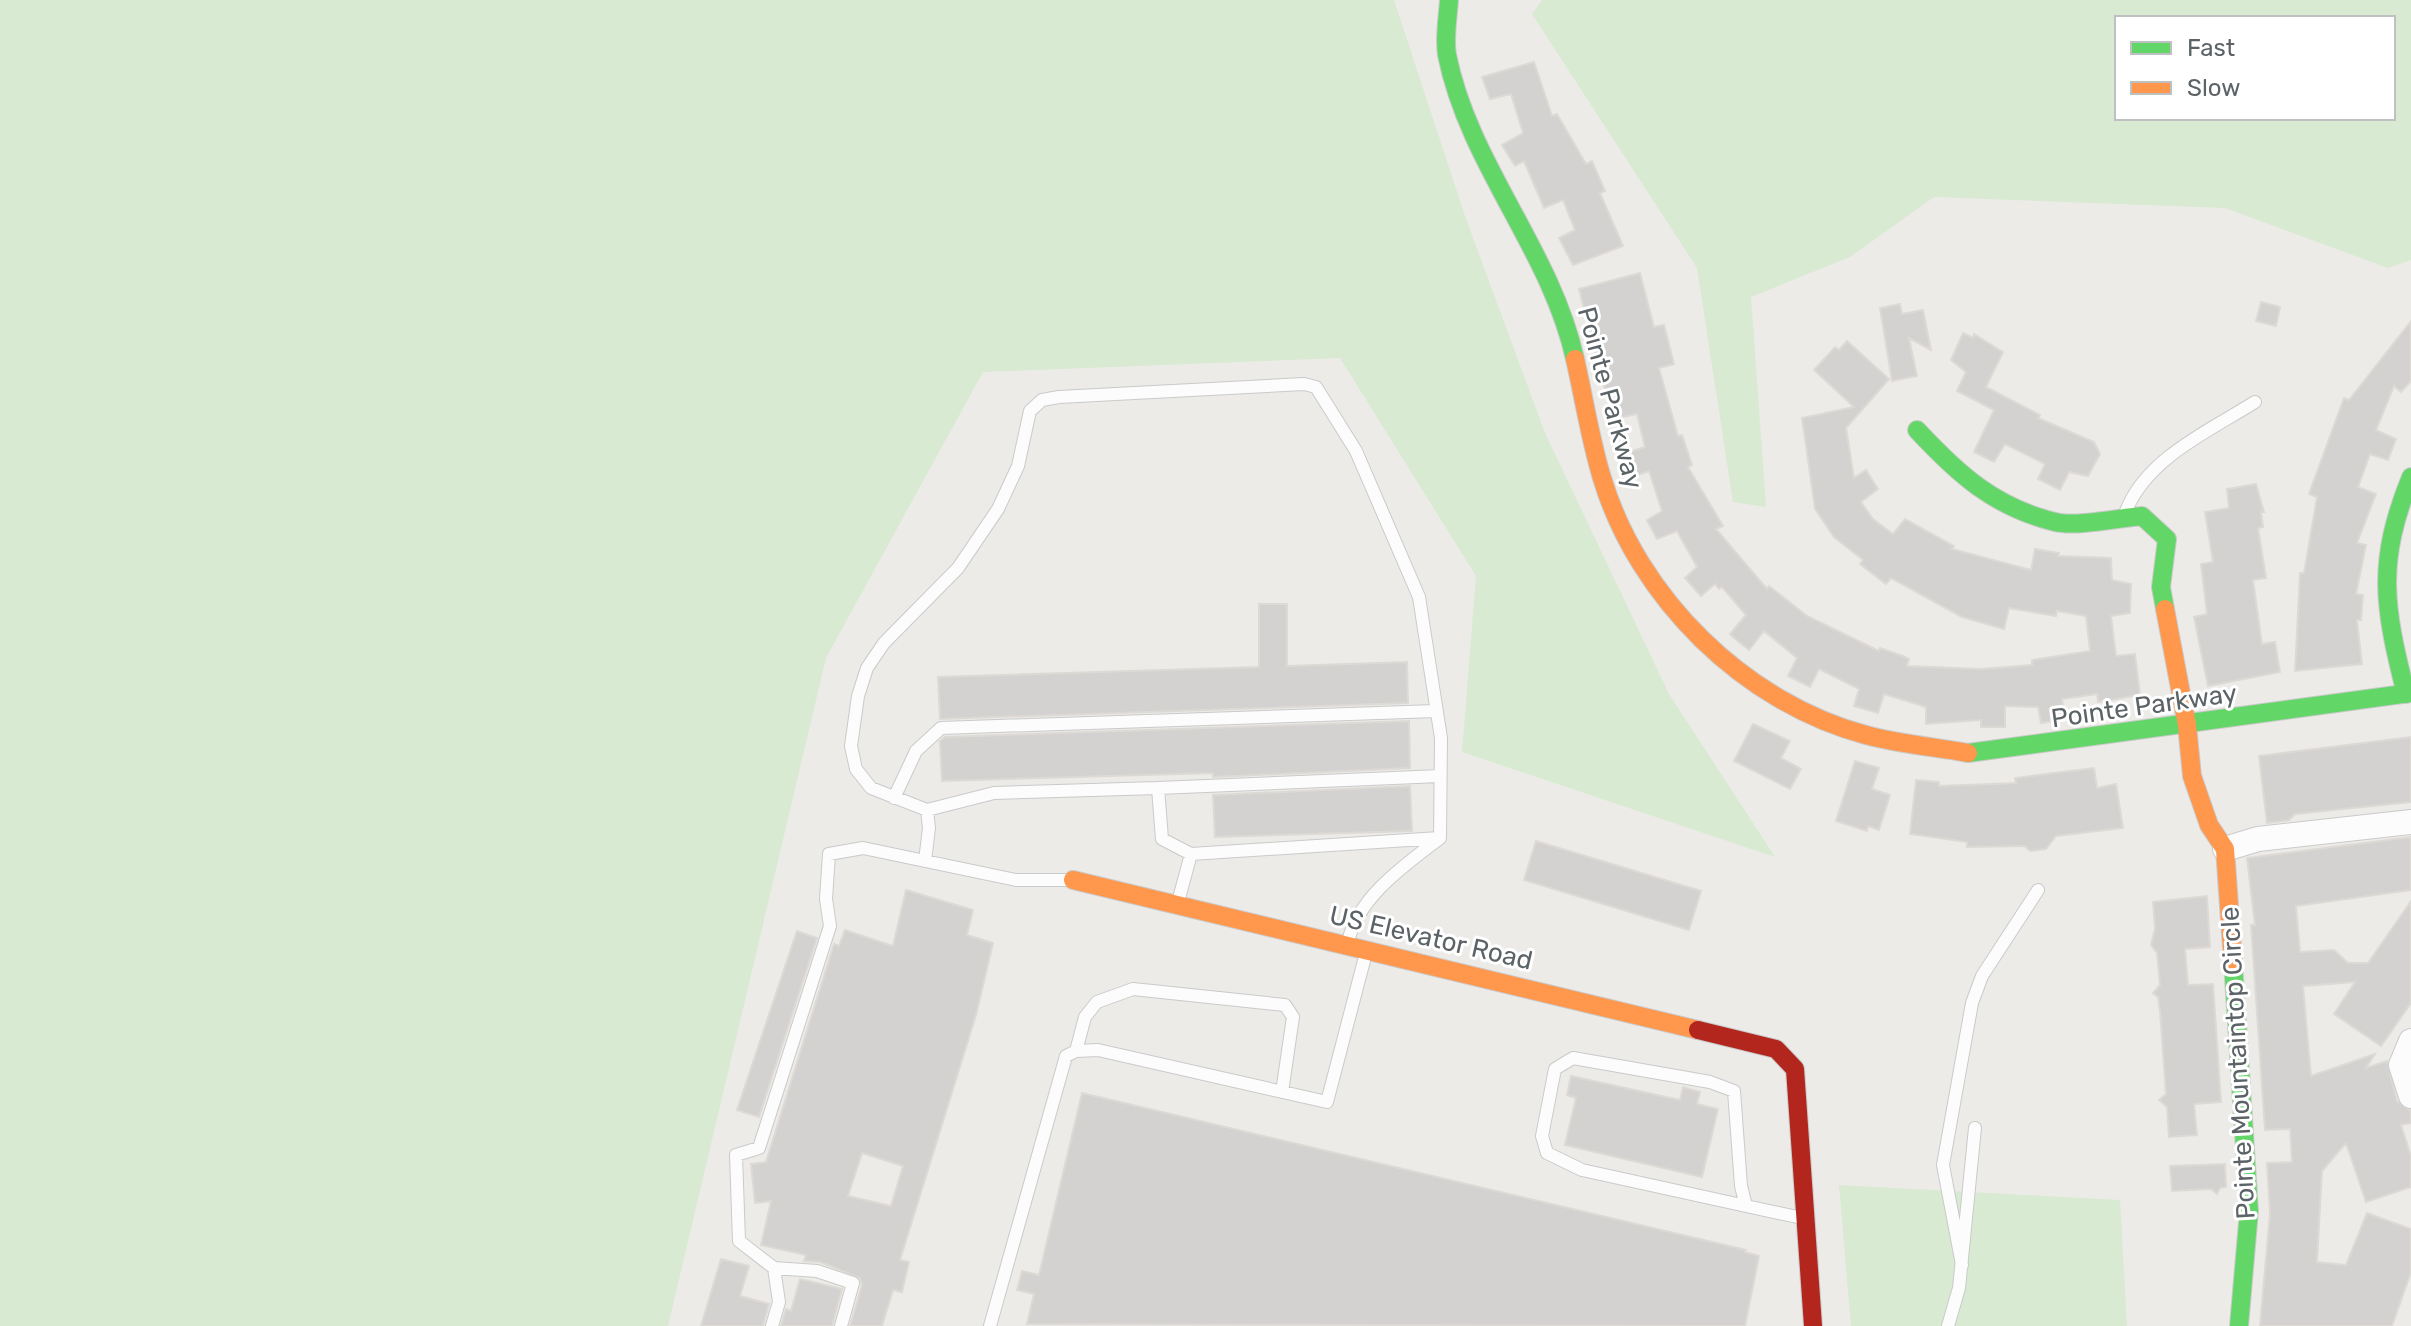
<svg xmlns="http://www.w3.org/2000/svg" width="2411" height="1326" viewBox="0 0 2411 1326" font-family="Rubik,sans-serif">
<style>
.green{fill:#d8ead1;fill-rule:evenodd}
.building{fill:#d4d2d0;stroke:#dddad6;stroke-width:2;fill-rule:evenodd}
.lines{fill:none;stroke-linecap:round;stroke-linejoin:round}
.lane-casing{stroke:#c9caca;stroke-width:14}
.street-casing{stroke:#c9caca;stroke-width:26}
.fast-casing{stroke:#c9caca;stroke-width:20}
.slow-casing{stroke:#c9caca;stroke-width:20}
.jam-casing{stroke:#c9caca;stroke-width:20}
.lane{stroke:#fcfcfc;stroke-width:12}
.street{stroke:#fcfcfc;stroke-width:24}
.fast{stroke:#63d668;stroke-width:18}
.slow{stroke:#ff974d;stroke-width:18}
.jam{stroke:#b3261e;stroke-width:18}
.labels{text-anchor:middle;dominant-baseline:central;stroke-width:6;stroke-linejoin:round;paint-order:stroke}
.street-label{font-size:26px;fill:#5c6367;stroke:#fff}
</style>
<rect width="100%" height="100%" fill="#edebe8"/>
<path class="green" d="M0,0H1394L1465,216L1545,433L1669,694L1775,857L1462,752L1476,576L1340,358L983,372L826,658L668,1326H0Z
M1542,0H2411V260L2388,268L2225,208L1934,197L1850,257L1751,297L1766,507L1733,502L1697,268L1532,14ZM2393,18V118H2117V18Z
M1839,1185L2120,1200L2127,1326H1851Z"/>
<path class="building" d="M1534,62L1552,116L1557,114L1586,164L1592,161L1605,191L1600,193L1623,246L1573,265L1559,238L1575,230L1563,200L1544,208L1524,161L1515,166L1502,145L1523,133L1511,94L1490,99L1482,77Z
M1640,273L1654,327L1664,325L1674,364L1659,368L1678,436L1682,435L1692,465L1688,467L1723,526L1716,529L1767,589L1769,586L1807,616L1879,651L1880,648L1903,656L1909,659L1907,666L1981,669L2032,665V660L2090,651L2086,616L2057,611L2056,616L2009,608L2004,629L1962,617L1891,578L1886,584L1860,564L1863,560L1834,537L1815,509L1802,418L1854,407L1814,370L1835,347L1839,350L1847,341L1889,379L1846,428L1854,478L1866,470L1878,489L1861,502L1873,519L1893,534L1905,519L1954,546L1952,549L2031,570L2035,549L2059,553L2058,556L2111,558L2112,580L2131,584L2130,613L2111,616L2116,656L2135,654L2140,695L2098,702L2097,694L2062,699L2065,719L2041,723L2038,707L2005,706V727H1981V720L1926,724V707L1884,694L1878,713L1854,706L1859,689L1819,669L1810,687L1788,676L1797,658L1764,631L1749,650L1734,638L1730,634L1746,615L1722,587L1719,589L1715,584L1701,596L1685,578L1697,567L1677,531L1657,539L1647,520L1662,511L1649,471L1630,478L1623,454L1645,447L1637,414L1613,419L1599,367L1579,289Z
M2261,302L2280,307L2276,326L2256,321Z
M1900,304L1902,314L1923,310L1931,350L1909,338L1917,376L1892,381L1880,308Z
M2411,321V381L2401,392L2394,386L2376,430L2396,439L2388,460L2370,454L2358,487L2376,494L2357,543L2366,545L2356,594L2363,595L2361,620H2357L2362,664L2295,671L2300,573H2304L2317,497L2309,494L2344,398L2349,400Z
M1963,333L1973,338L1974,334L2003,352L1986,387L2040,415L2038,418L2094,442L2100,454L2088,476L2069,472L2060,490L2038,479L2045,464L2005,444L1994,462L1974,452L1994,410L1957,391L1966,372L1951,360Z
M2256,484L2264,512H2261L2263,527L2258,528L2266,578L2253,580L2262,644L2275,642L2280,672L2208,686L2194,617L2207,614L2201,564L2213,562L2205,512L2229,508L2227,489Z
M1259,604H1287V666L1407,662L1408,703L940,719L938,677L1259,667Z
M1409,721L1410,768L1213,777V773L942,781L940,741L945,737Z
M1753,724L1790,741L1781,758L1801,769L1790,789L1734,761Z
M2411,737V802L2295,814L2289,820L2267,823L2259,756Z
M1855,761L1879,768L1872,789L1890,795L1879,830L1868,826L1867,831L1836,821Z
M2094,768L2097,788L2116,784L2123,828L2056,836L2046,849L2030,851L2025,846L1967,847V842L1910,834L1916,780L1939,782V786L2016,783L2015,778Z
M1410,786L1412,831L1215,837L1213,795Z
M2411,837V890L2296,906L2300,952L2334,950L2348,963H2368L2411,901V1003L2381,1046L2334,1014L2355,982L2303,986L2311,1076L2375,1054L2366,1068L2387,1061L2397,1101L2411,1111V1123L2401,1125L2411,1156V1187L2366,1202L2346,1143L2322,1171L2317,1262L2346,1265L2367,1213L2411,1229V1272L2392,1326H2260L2270,1213L2267,1163L2292,1162L2290,1129L2265,1130L2251,925H2255L2247,858Z
M1536,841L1701,891L1689,930L1524,880Z
M906,890L973,910L967,935L993,943L976,1015L900,1260L909,1262L902,1292L893,1290L882,1326H850L862,1285L860,1278L820,1262L804,1261L806,1255L761,1245L771,1201L755,1203L751,1164L766,1162L834,944L839,946L845,930L893,946ZM862,1153L903,1166L891,1206L848,1196Z
M2207,896L2210,947L2185,949L2188,985L2213,984L2221,1102L2194,1104L2197,1135L2169,1137L2167,1107L2159,1100L2166,1094L2160,1011L2158,997L2153,993L2160,985L2157,953L2151,945L2155,929L2153,902Z
M797,931L817,938L759,1117L737,1110Z
M1571,1076L1680,1100L1683,1087L1700,1092L1697,1104L1718,1109L1702,1177L1565,1145L1576,1098L1567,1095Z
M1082,1093L1746,1250L1745,1252L1759,1256L1745,1326L1027,1324L1034,1294L1017,1290L1022,1271L1039,1275Z
M2225,1164L2226,1187L2220,1188L2217,1194L2211,1189L2172,1191L2170,1166Z
M721,1259L749,1266L740,1296L769,1304L763,1326H701Z
M800,1279L842,1289L832,1326H781L786,1309L791,1311Z"/>
<g class="lines">
<g class="lane-casing">
<path id="lane" d="M2126,511C2147,458 2209,431 2255,402
M894,798L916,751L941,728L1436,711
M927,810L994,793L1158,788
M1191,854L1162,839L1158,788L1440,776
M925,861L929,828L927,810L871,788L856,769L851,746L858,696L867,668L884,643L958,568L998,509L1018,466L1030,411L1042,400L1059,397L1304,384L1316,387L1356,451L1419,597L1441,738L1440,838C1405,865 1358,897 1348,942
M1178,902L1191,854L1439,838
M1076,1051L1085,1017L1097,1002L1133,989L1285,1005L1293,1017L1282,1092
M1746,1206L1582,1170L1547,1153L1542,1136L1555,1069L1573,1058L1710,1082L1734,1091L1741,1186L1746,1206L1802,1218
M1962,1265L1943,1165L1972,1003L1982,976L2038,890
M772,1326L779,1302L774,1268
M841,1326L853,1283L817,1271L774,1268L739,1241L736,1155L759,1148L830,926L826,899L829,854L863,848L1016,880H1070
M990,1326L1066,1056L1076,1051L1098,1050L1327,1102L1366,953
M1948,1326L1959,1288L1975,1128"/>
</g>
<g class="street-casing">
<path id="street" d="M2225,849L2258,839L2411,822
M2411,1041L2401,1065L2411,1096"/>
</g>
<g class="fast-casing">
<path id="fast" d="M1449,0C1448,17 1444,38 1447,55C1469,165 1551,250 1575,359
M1917,430C1958,474 1994,507 2055,522C2076,527 2119,518 2142,516L2167,539L2161,587L2165,609
M2406,694C2384,607 2376,563 2411,477
M1968,753L2411,693
M2233,962L2249,1211L2239,1326"/>
</g>
<g class="slow-casing">
<path id="slow" d="M1575,359C1584,398 1590,439 1602,478C1638,598 1745,703 1866,735C1899,744 1935,747 1968,753
M2165,609L2187,725L2192,776L2209,825L2225,849L2233,962
M1073,880L1698,1030"/>
</g>
<g class="jam-casing">
<path id="jam" d="M1698,1030L1776,1049L1795,1069L1813,1326"/>
</g>
<use href="#lane" class="lane"/>
<use href="#street" class="street"/>
<use href="#fast" class="fast"/>
<use href="#slow" class="slow"/>
<use href="#jam" class="jam"/>
</g>
<g class="labels">
<g class="street-label">
<text transform="translate(1610 398) rotate(75)">Pointe Parkway</text>
<text transform="translate(2144 706) rotate(-8)">Pointe Parkway</text>
<text transform="translate(1431 938) rotate(13)">US Elevator Road</text>
<text transform="translate(2238 1063) rotate(-93)">Pointe Mountaintop Circle</text>
</g>
</g>
<rect x="2115" y="16" width="280" height="104" fill="#ffffff" stroke="#bec1c2" stroke-width="2"/>
<rect x="2131" y="42" width="40" height="12" fill="#63d668" stroke="#bec1c2" stroke-width="2"/>
<text x="2187" y="56" font-size="24" fill="#5c6367">Fast</text>
<rect x="2131" y="82" width="40" height="12" fill="#ff974d" stroke="#bec1c2" stroke-width="2"/>
<text x="2187" y="96" font-size="24" fill="#5c6367">Slow</text>
</svg>
